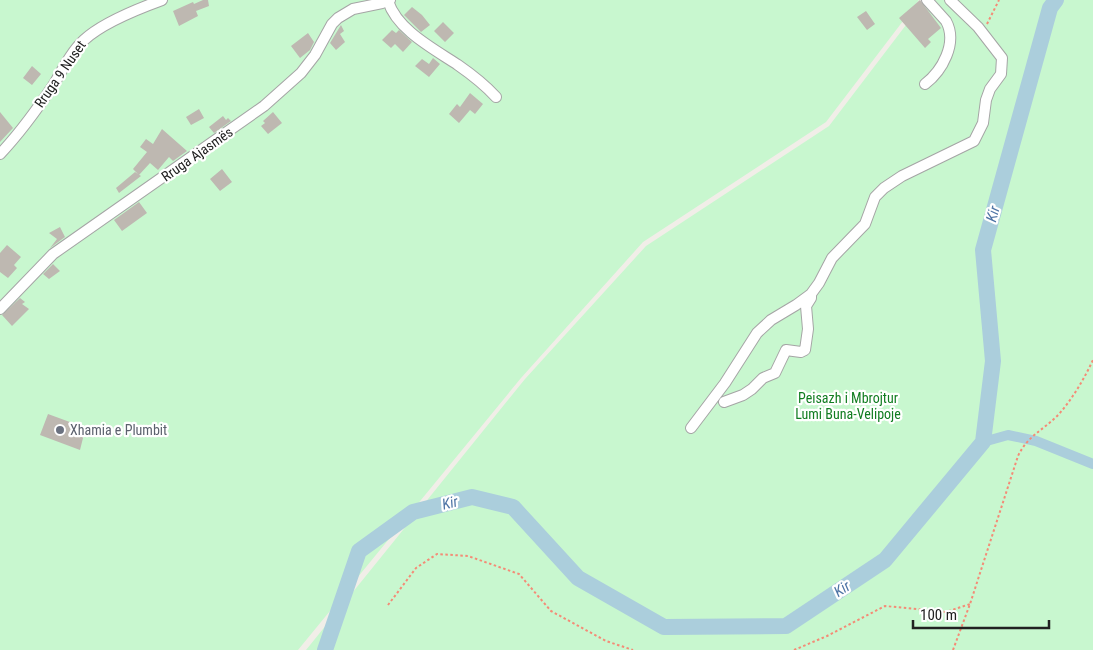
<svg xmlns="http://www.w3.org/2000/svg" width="1093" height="650" viewBox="0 0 1093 650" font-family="'Roboto Condensed',sans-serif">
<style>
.park{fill:#c8f7cf}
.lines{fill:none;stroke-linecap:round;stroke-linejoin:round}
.canal{stroke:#abcedc;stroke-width:10}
.river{stroke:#abcedc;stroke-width:16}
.building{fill:#beb8b1}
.minor-casing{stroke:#a5a5a5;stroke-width:12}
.path{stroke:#f48b76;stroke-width:2;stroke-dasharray:2.5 2.5;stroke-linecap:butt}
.minor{stroke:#fff;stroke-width:10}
.worship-dot{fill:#6b7280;stroke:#fff;stroke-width:2}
.labels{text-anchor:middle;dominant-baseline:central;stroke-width:4.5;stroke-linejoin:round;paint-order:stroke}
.street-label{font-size:14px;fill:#212121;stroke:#fff}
.park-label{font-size:14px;fill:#117d21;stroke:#fff}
.worship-label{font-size:14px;fill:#5b616d;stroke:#fff;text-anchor:start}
.water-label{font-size:15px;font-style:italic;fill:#4e74a5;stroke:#fff}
</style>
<rect width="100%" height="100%" fill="#f1eee8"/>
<path class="park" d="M0,0H919L826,122L643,242L521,378L298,650H0Z
M925,0H1093V650H306L525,379L646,246L829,126Z"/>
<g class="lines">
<path class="canal" d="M983,442L1008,435L1036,441L1093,464"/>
<path class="river" d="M325,650L359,551L413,512L472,497L513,507L578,578L664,627L786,626L885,560L983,442L993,361L983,250L1050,8L1056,0"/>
</g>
<path class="building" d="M203,0H208L209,6L196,11L198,16L179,26L173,11L193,2L194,4Z
M920,0L941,28L928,39L931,42L925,48L899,18Z
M412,7L422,15L430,25L421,32L404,15Z
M866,11L875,24L867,30L857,17Z
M443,22L454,33L445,42L434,31Z
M341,25L344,31L340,34L345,42L336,50L330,43Z
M392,30L396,33L399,30L412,42L403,52L395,44L391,48L382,40Z
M308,33L314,42L310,50L300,58L291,46Z
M433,58L440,64L429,77L415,66L422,59L429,64Z
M32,66L41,74L32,85L23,78Z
M470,93L483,104L475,114L470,110L459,123L449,114L457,104L460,107Z
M199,109L204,118L191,125L186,117Z
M0,112L13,128L0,142Z
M273,112L282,123L268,134L261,126L265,123L263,121Z
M223,116L226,120L228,118L231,121L214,133L209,127Z
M162,129L187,151L173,161L169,157L158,170L150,163L139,175L133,169L147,152L140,147L146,139L153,144Z
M222,169L232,182L220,191L210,179Z
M135,172L141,176L119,193L116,188Z
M139,202L147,213L122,231L114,220Z
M60,227L65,237L50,248L57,239L49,233Z
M7,245L21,257L14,265L17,268L8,278L0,272V253Z
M53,264L60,271L49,279L43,274Z
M20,298L25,302L22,304L29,309L12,326L2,315Z
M48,414L78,425L77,428L80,429L78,432L84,434L80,450L40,435Z"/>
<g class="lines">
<g class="minor-casing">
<path id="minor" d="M388,1C397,30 434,49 458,65C471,74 485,85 496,97
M925,84C942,71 958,43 946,21L927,0
M0,154C20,133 38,108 54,84C63,69 71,52 84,40C101,24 140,8 162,0
M0,309L53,254L264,106L301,73L315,55L332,24L338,18L353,9L382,3L390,0
M724,402L743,395L752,389L763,378L775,373L786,350L801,352L805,350L808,329L806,306L811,298V294
M691,428L725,383L757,333L771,320L796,305L811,294L819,283L832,258L865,224L875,197L884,188L902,176L974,141L983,123L986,100L990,89L1001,74L1002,58L978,27L950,0"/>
</g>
<path class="path" d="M987,24L999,0
M388,605L416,568L437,554L468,556L519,574L551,611L606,641L633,650
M794,650L827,636L885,606L946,612L970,604
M953,650L970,604L1018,456C1028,435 1044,430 1059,414C1073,398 1084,379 1093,360"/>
<use href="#minor" class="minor"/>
</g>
<circle class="worship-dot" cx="60" cy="430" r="5"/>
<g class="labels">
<g class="street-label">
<text transform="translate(60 74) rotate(-55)">Rruga 9 Nuset</text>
<text transform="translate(197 154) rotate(-35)">Rruga Ajasmës</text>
</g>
<g class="park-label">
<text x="848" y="398">Peisazh i Mbrojtur<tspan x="848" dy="16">Lumi Buna-Velipoje</tspan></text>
</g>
<g class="worship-label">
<text x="70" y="430">Xhamia e Plumbit</text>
</g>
<g class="water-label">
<text transform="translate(993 214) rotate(-75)">Kir</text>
<text transform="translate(450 503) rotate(-14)">Kir</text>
<text transform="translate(842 589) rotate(-34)">Kir</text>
</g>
</g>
<path d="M913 620v8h136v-8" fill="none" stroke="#212121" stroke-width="2.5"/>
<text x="920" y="620" font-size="15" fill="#212121" stroke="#ffffff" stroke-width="4" paint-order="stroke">100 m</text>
</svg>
